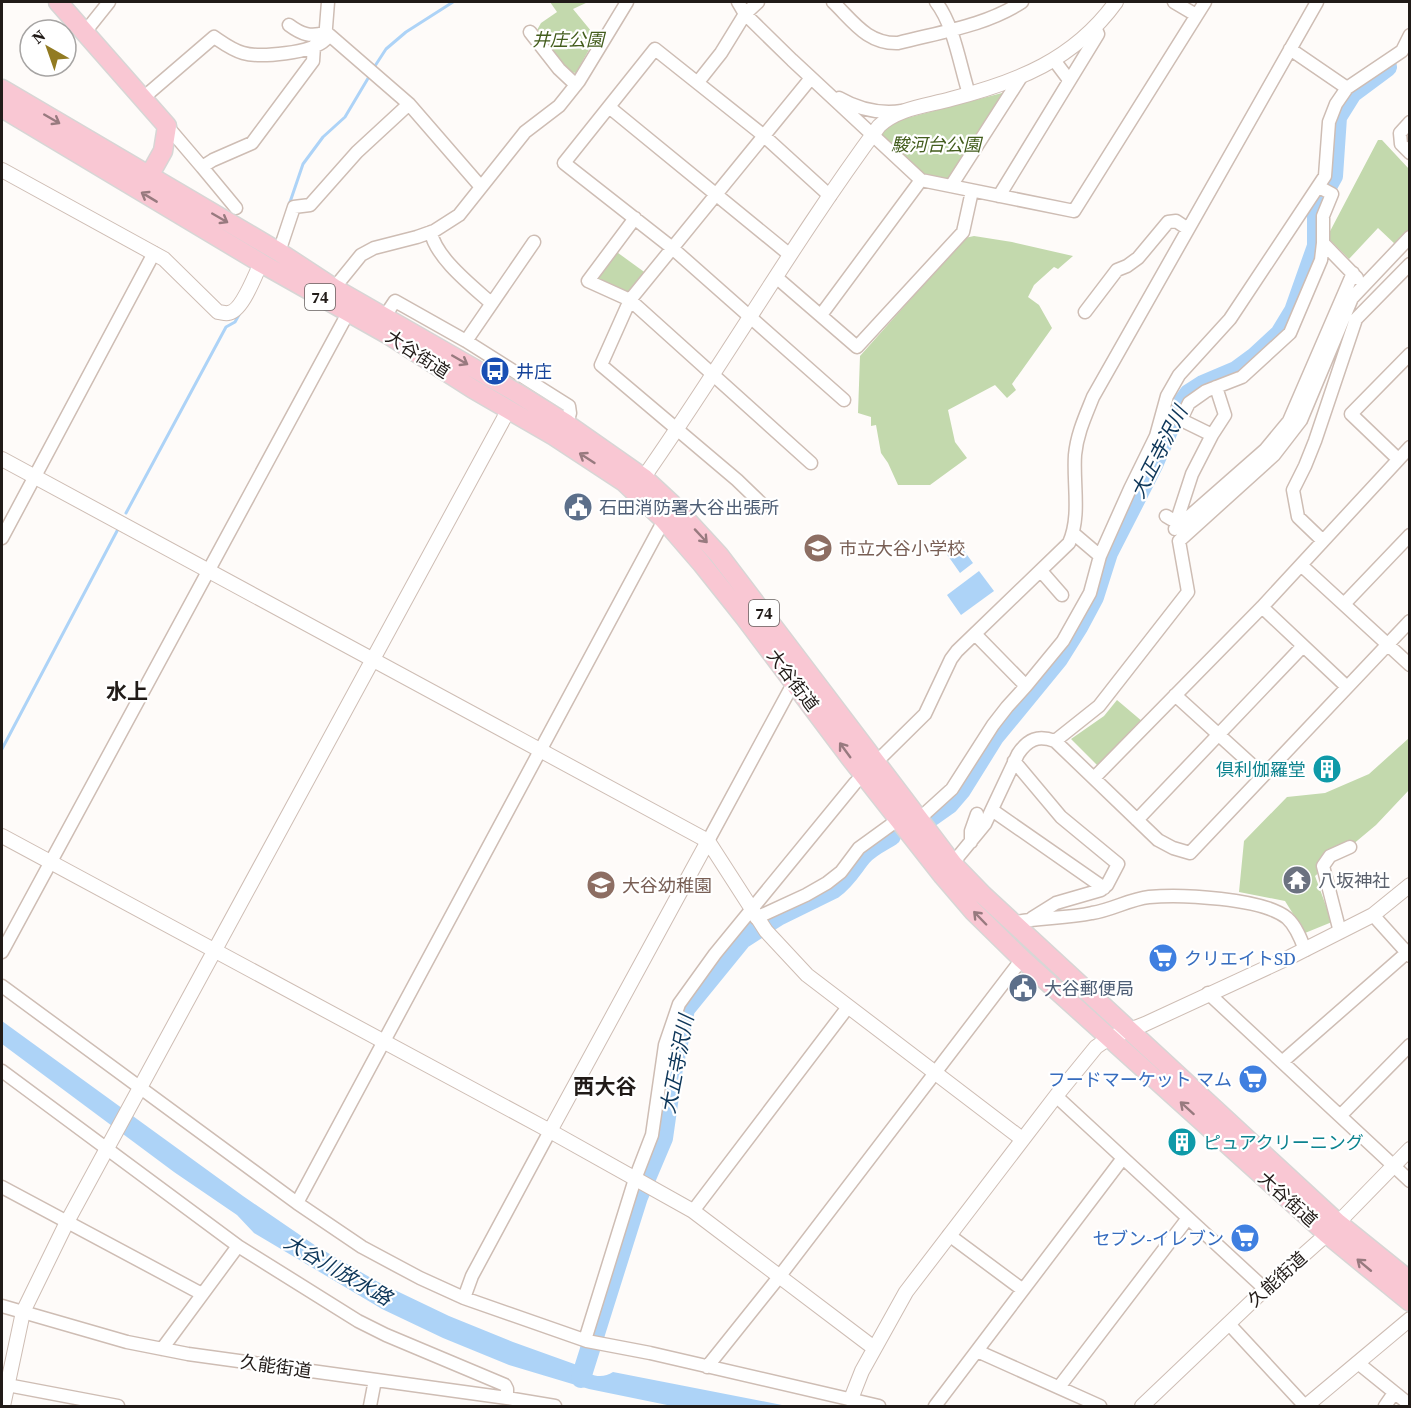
<svg xmlns="http://www.w3.org/2000/svg" width="1411" height="1408" viewBox="0 0 1411 1408" font-family="'Source Serif 4','Noto Sans JP',serif">
<style>
.green{fill:#c3d9ad}
.water{fill:#add3f7}
.lines{fill:none;stroke-linecap:round;stroke-linejoin:round}
.stream{stroke:#add3f7;stroke-width:3}
.river{stroke:#add3f7;stroke-width:20}
.minor-casing{stroke:#cebdb4;stroke-width:15}
.tertiary-casing{stroke:#cebdb4;stroke-width:16}
.primary-casing{stroke:#d7d6d5;stroke-width:21}
.minor{stroke:#fff;stroke-width:12}
.tertiary{stroke:#fff;stroke-width:14}
.primary{stroke:#f9c7d3;stroke-width:18}
.oneway{stroke:#987a7f}
.labels{text-anchor:middle;dominant-baseline:central;stroke-width:4.5;stroke-linejoin:round;paint-order:stroke}
.shield{fill:#fff;stroke:#645f5d;stroke-width:1.5}
.shield-label{font-size:16px;font-weight:bold;fill:#211b18}
.park-label{font-size:18px;font-style:italic;fill:#435d1d;stroke:#fff}
.street-label{font-size:18px;fill:#211b18;stroke:#fff}
.transit-label{font-size:18px;fill:#164399;stroke:#fff;text-anchor:start}
.service-label{font-size:18px;fill:#4e5e75;stroke:#fff;text-anchor:start}
.education-label{font-size:18px;fill:#785e54;stroke:#fff;text-anchor:start}
.culture-label{font-size:18px;fill:#0d838f;stroke:#fff;text-anchor:end}
.worship-label{font-size:18px;fill:#5b616d;stroke:#fff;text-anchor:start}
.shop-label{font-size:18px;fill:#366cbe;stroke:#fff;text-anchor:end}
.water-label{font-size:20px;font-style:italic;fill:#0d3659;stroke:#fff}
.quarter-label{font-size:21px;font-weight:bold;fill:#211b18;stroke:#fff}
</style>
<rect width="100%" height="100%" fill="#fefbf9"/>
<path class="green" d="M550,2H588L573,9L596,37L576,73C558,72 545,45 536,32L541,23L557,12Z
M1002,93L1004,99L951,181L923,177L882,138L881,132L888,125L903,119Z
M1378,140H1382L1409,169V230L1396,245L1378,228L1349,259L1327,237Z
M974,236L1012,242L1073,256L1058,269L1054,267L1034,285L1028,297L1039,305L1052,328L1012,384L1016,390L1007,398L995,385L948,410L955,442L967,458L930,485H898L888,463L881,453L876,425L871,426V417L858,413L860,356L965,238Z
M614,250L647,274L631,294L596,280Z
M1117,700L1143,722L1098,766L1071,739L1104,716Z
M1409,738V790L1376,825L1315,876L1332,922L1305,933L1285,901L1239,892L1244,841L1287,797L1325,793L1369,774Z"/>
<path class="water" d="M959,544L973,563L960,573L946,553Z
M979,571L994,591L961,615L947,595Z
M2,1021L243,1196L316,1246L378,1282L449,1316L513,1342L577,1365L584,1363L588,1365L590,1374C597,1377 606,1377 613,1372L787,1406H672L589,1389L509,1365L443,1338L382,1309L254,1233L237,1215L174,1172L2,1044Z"/>
<g class="lines">
<path class="stream" d="M373,69L386,49L406,32L453,2
M289,205L303,164L323,137L345,117L370,75
M126,513L226,327L235,322L240,313
M2,749L117,531"/>
<path class="river" d="M932,816L949,804L961,790L994,737L1058,659L1078,627L1094,597L1108,553L1153,465L1177,410L1189,394L1203,385L1236,371L1255,357L1280,334L1294,311L1317,246V205L1333,176L1337,117L1352,93L1387,67
M581,1378L638,1197L663,1138L673,1068L685,1009L742,939L778,916L833,889C846,880 853,867 862,856C870,847 881,842 891,836"/>
<g class="minor-casing">
<path id="minor" d="M738,2L745,14L792,60L921,180L1074,211L1205,2
M833,2C853,21 867,44 898,43C940,32 985,26 1022,2
M936,2C954,25 960,66 969,94
M1174,2L1196,15
M289,25C301,34 311,38 326,32L409,104L481,187
M85,32L109,2
M530,32L559,69L576,85
M1290,49L1347,88
M1054,60L1069,80
M698,82L721,53L745,14L758,2
M143,98L214,37C223,43 232,50 243,53C260,58 312,53 325,40L328,2
M839,98C858,109 880,114 902,111
M609,107L790,255
M1410,122L1400,133L1401,144L1410,153
M167,126L202,167L213,160L252,143L313,61L314,46
M202,167L236,208
M951,186L1021,77
M830,196L763,135L655,49L564,163L671,247L844,400
M999,196L1098,34L1095,27
M635,218L588,281L630,300L811,463
M431,232C435,257 472,286 491,303
M1323,243L1357,278
M279,252L294,207L310,205L357,152L409,104
M776,277L857,347L963,232L972,191
M331,292L361,255L374,248L417,237L434,231L459,215L525,132L559,106L579,81L627,2
M1085,312L1117,270L1127,266L1138,258L1168,222L1176,221L1188,229
M821,315L921,180
M385,316L395,301L466,341L569,406L570,413L567,424
M466,341L534,242
M1163,411L1212,435
M1181,419L1189,403L1206,391L1242,377L1290,333L1321,260L1323,243V216L1332,194L1319,187
M1398,459L1351,414L1410,354
M764,506L737,480L601,365L630,300L811,78
M1166,516L1171,519L1178,517L1192,474L1212,435L1225,415L1216,387
M1175,529L1265,450L1289,421L1353,273
M1073,533L1100,556L1130,489L1156,436L1167,396L1179,375L1230,319L1325,176L1329,122L1336,104L1347,88L1402,51L1410,35
M2,538L154,253
M1323,541L1298,517L1293,490L1305,466L1315,441L1356,319L1410,264
M1301,565L1410,665
M1041,571L1062,595
M1344,604L1410,535
M1262,607L1347,687
M1026,686L1063,641L1090,593L1100,556
M1175,695L1263,775
M1055,741L1099,706L1188,592L1179,541L1274,455L1301,420L1352,298L1410,237
M1014,761L1061,817L1118,864L1107,885L1101,890L1056,903L1032,918
M1094,778L1262,607L1410,447
M992,810L1104,888
M919,819L952,789L993,725L1007,707L1026,686L975,634
M1137,820L1303,646
M708,841L794,682
M971,842V831L977,814
M948,869L985,824L1018,754C1028,739 1038,735 1055,741L1158,840L1173,848L1190,853L1410,621
M1373,915L1410,956
M756,918L806,895L827,883L841,872L859,848L899,819
M1011,923C1038,917 1065,919 1092,913C1112,910 1130,899 1149,897C1180,894 1263,898 1287,918C1296,926 1301,939 1305,950
M1340,932L1323,866L1330,856L1350,847
M2,952L348,313
M2,986L297,1203L362,1247L420,1278L464,1298L587,1341L650,1353L879,1406
M1208,993L1410,1181
M1282,1062L1410,950
M2,1071L238,1246L162,1349
M1056,1096L1265,1289
M1340,1116L1410,1045
M2,1187L202,1294
M297,1203L664,520
M693,1211L848,1007
M949,1235L1023,1290
M238,1246L358,1321L386,1335L505,1385L507,1389V1398
M464,1298L472,1276L550,1131
M2,1306L127,1342L188,1354L507,1398L555,1406
M1229,1324L1305,1406
M585,1340L635,1179L652,1135L665,1045L679,1004L715,954L855,783L925,714L951,659L957,651L1069,543C1081,516 1073,484 1075,455C1077,434 1085,417 1093,397L1317,2
M977,1351L1100,1406
M1358,1363L1410,1405
M707,1367L779,1277L1022,959
M2,1384L118,1406
M1059,1387L1188,1218
M370,1406L375,1380
M935,1406L1123,1158
M1385,1406L1394,1393"/>
</g>
<g class="tertiary-casing">
<path id="tertiary" d="M2,170L164,259L218,312C221,312 226,314 228,313C242,312 255,275 261,263
M2,459L708,841L766,931L807,975L1022,1139
M639,484C722,367 793,242 879,126C898,108 926,106 951,99C1017,82 1074,60 1116,2
M2,836L550,1131L693,1211L874,1348
M550,1131L708,841
M851,1399L862,1371L906,1292L1056,1096L1096,1047L1109,1038L1145,1024L1290,957L1373,915L1410,885
M3,1406L23,1312L67,1222L509,409
M1142,1406L1265,1289L1327,1234L1410,1149
M1306,1406L1410,1319"/>
</g>
<g class="primary-casing">
<path id="primary" d="M58,2L167,126L163,151L149,176
M2,89L279,252L334,288L517,393L567,424L644,478L672,504L719,555L953,864L983,895L1338,1223L1410,1281
M2,108L261,263L387,334L473,389L554,436L624,482L664,520L702,564L745,618L851,759L943,876L973,911L1022,959L1327,1234L1410,1302"/>
</g>
<use href="#minor" class="minor"/>
<use href="#tertiary" class="tertiary"/>
<use href="#primary" class="primary"/>
</g>
<defs><path id="oneway-shaft" d="M-6 0H5M1.5-3L5.5 0L1.5 3" fill="none" stroke-width="1.6" stroke-linecap="round" stroke-linejoin="round" transform="scale(1.5)"/></defs>
<g class="oneway">
<use href="#oneway-shaft" transform="translate(52 119) rotate(30)"/>
<use href="#oneway-shaft" transform="translate(149 197) rotate(-149)"/>
<use href="#oneway-shaft" transform="translate(220 218) rotate(30)"/>
<use href="#oneway-shaft" transform="translate(460 360) rotate(30)"/>
<use href="#oneway-shaft" transform="translate(587 458) rotate(-147)"/>
<use href="#oneway-shaft" transform="translate(701 536) rotate(47)"/>
<use href="#oneway-shaft" transform="translate(845 750) rotate(-126)"/>
<use href="#oneway-shaft" transform="translate(980 918) rotate(-134)"/>
<use href="#oneway-shaft" transform="translate(1187 1108) rotate(-138)"/>
<use href="#oneway-shaft" transform="translate(1364 1265) rotate(-140)"/>
</g>
<defs>
<g id="bus-disc" transform="scale(1.5)"><circle r="9.5" fill="#1a4fb4" stroke="#fff"/><path d="M-5-6H5V4H4V6H2V4H-2V6H-4V4H-5ZM-3.5-4V0h7V-4ZM-3.5 1.2v1.5H-2V1.2ZM2 1.2v1.5H3.5V1.2Z" fill="#fff"/></g>
<g id="civic-disc" transform="scale(1.5)"><circle r="9.5" fill="#5c6f8a" stroke="#fff"/><path d="M-.6-6.5H3V-4.5H.6V-3L4-1V1h2V6H-6V1h2V-1L-.6-3ZM-1.2 2.5V6h2.4V2.5Z" fill="#fff"/></g>
<g id="school-disc" transform="scale(1.5)"><circle r="9.5" fill="#8d6e63" stroke="#fff"/><path d="M0-5L7-2L0 1L-7-2ZM-4 1L0 2.5L4 1V4Q0 6-4 4Z" fill="#fff"/></g>
<g id="building-disc" transform="scale(1.5)"><circle r="9.5" fill="#0f9aa8" stroke="#fff"/><path d="M-4-6H4V6H1V3H-1V6H-4ZM-2.5-4.3h1.7v1.8h-1.7ZM.8-4.3h1.7v1.8H.8ZM-2.5-1h1.7V.8h-1.7ZM.8-1h1.7V.8H.8Z" fill="#fff"/></g>
<g id="temple-disc" transform="scale(1.5)"><circle r="9.5" fill="#6b7280" stroke="#fff"/><path d="M0-6L5-2H3V0L6.5 2.5H4V6H1.5V3h-3V6H-4V2.5H-6.5L-3 0V-2H-5Z" fill="#fff"/></g>
<g id="supermarket-disc" transform="scale(1.5)"><circle r="9.5" fill="#3f7fe0" stroke="#fff"/><path d="M-6-5.5h2.5l.6 2H6L4.5 2H-2.5L-4.4-4H-6ZM-1.5 3.2a1.3 1.3 0 1 0 .1 0ZM3 3.2a1.3 1.3 0 1 0 .1 0Z" fill="#fff"/></g>
</defs>
<g fill-rule="evenodd">
<use href="#bus-disc" x="495" y="371"/>
<use href="#civic-disc" x="578" y="507"/>
<use href="#school-disc" x="818" y="548"/>
<use href="#building-disc" x="1327" y="769"/>
<use href="#temple-disc" x="1297" y="880"/>
<use href="#school-disc" x="601" y="885"/>
<use href="#supermarket-disc" x="1163" y="958"/>
<use href="#civic-disc" x="1023" y="988"/>
<use href="#supermarket-disc" x="1253" y="1079"/>
<use href="#building-disc" x="1182" y="1142"/>
<use href="#supermarket-disc" x="1245" y="1238"/>
</g>
<g class="labels">
<g class="shield">
<rect x="305" y="284" width="30" height="26" rx="4.5"/>
<rect x="749" y="600" width="30" height="26" rx="4.5"/>
</g>
<g class="shield-label">
<text x="320" y="297">74</text>
<text x="764" y="613">74</text>
</g>
<g class="park-label">
<text x="568" y="39">井庄公園</text>
<text x="936" y="144">駿河台公園</text>
</g>
<g class="street-label">
<text transform="translate(418 354) rotate(33)">大谷街道</text>
<text transform="translate(793 680) rotate(53)">大谷街道</text>
<text transform="translate(1288 1199) rotate(42)">大谷街道</text>
<text transform="translate(1277 1279) rotate(-42)">久能街道</text>
<text transform="translate(276 1366) rotate(8)">久能街道</text>
</g>
<g class="transit-label">
<text x="516" y="371">井庄</text>
</g>
<g class="service-label">
<text x="599" y="507">石田消防署大谷出張所</text>
<text x="1044" y="988">大谷郵便局</text>
</g>
<g class="education-label">
<text x="839" y="548">市立大谷小学校</text>
<text x="622" y="885">大谷幼稚園</text>
</g>
<g class="culture-label">
<text x="1306" y="769">倶利伽羅堂</text>
<text x="1203" y="1142" text-anchor="start">ピュアクリーニング</text>
</g>
<g class="worship-label">
<text x="1318" y="880">八坂神社</text>
</g>
<g class="shop-label">
<text x="1184" y="958" text-anchor="start">クリエイトSD</text>
<text x="1232" y="1079">フードマーケット マム</text>
<text x="1224" y="1238">セブン-イレブン</text>
</g>
<g class="water-label">
<text transform="translate(1159 452) rotate(-63)">大正寺沢川</text>
<text transform="translate(677 1064) rotate(-79)">大正寺沢川</text>
<text transform="translate(338 1270) rotate(30)">大谷川放水路</text>
</g>
<g class="quarter-label">
<text x="127" y="691">水上</text>
<text x="605" y="1086">西大谷</text>
</g>
</g>
<rect width="1411" height="1408" fill="none" stroke="#211b18" stroke-width="6"/>
<g transform="translate(48 48) rotate(320)"><circle r="28" fill="#ffffff" stroke="#a6a4a3" stroke-width="1.5"/>
<path d="M0-4.5L10 22L0 15L-10 22Z" fill="#927b22"/>
<text y="-9" font-size="16" font-weight="bold" text-anchor="middle" fill="#211b18">N</text>
</g>
</svg>
